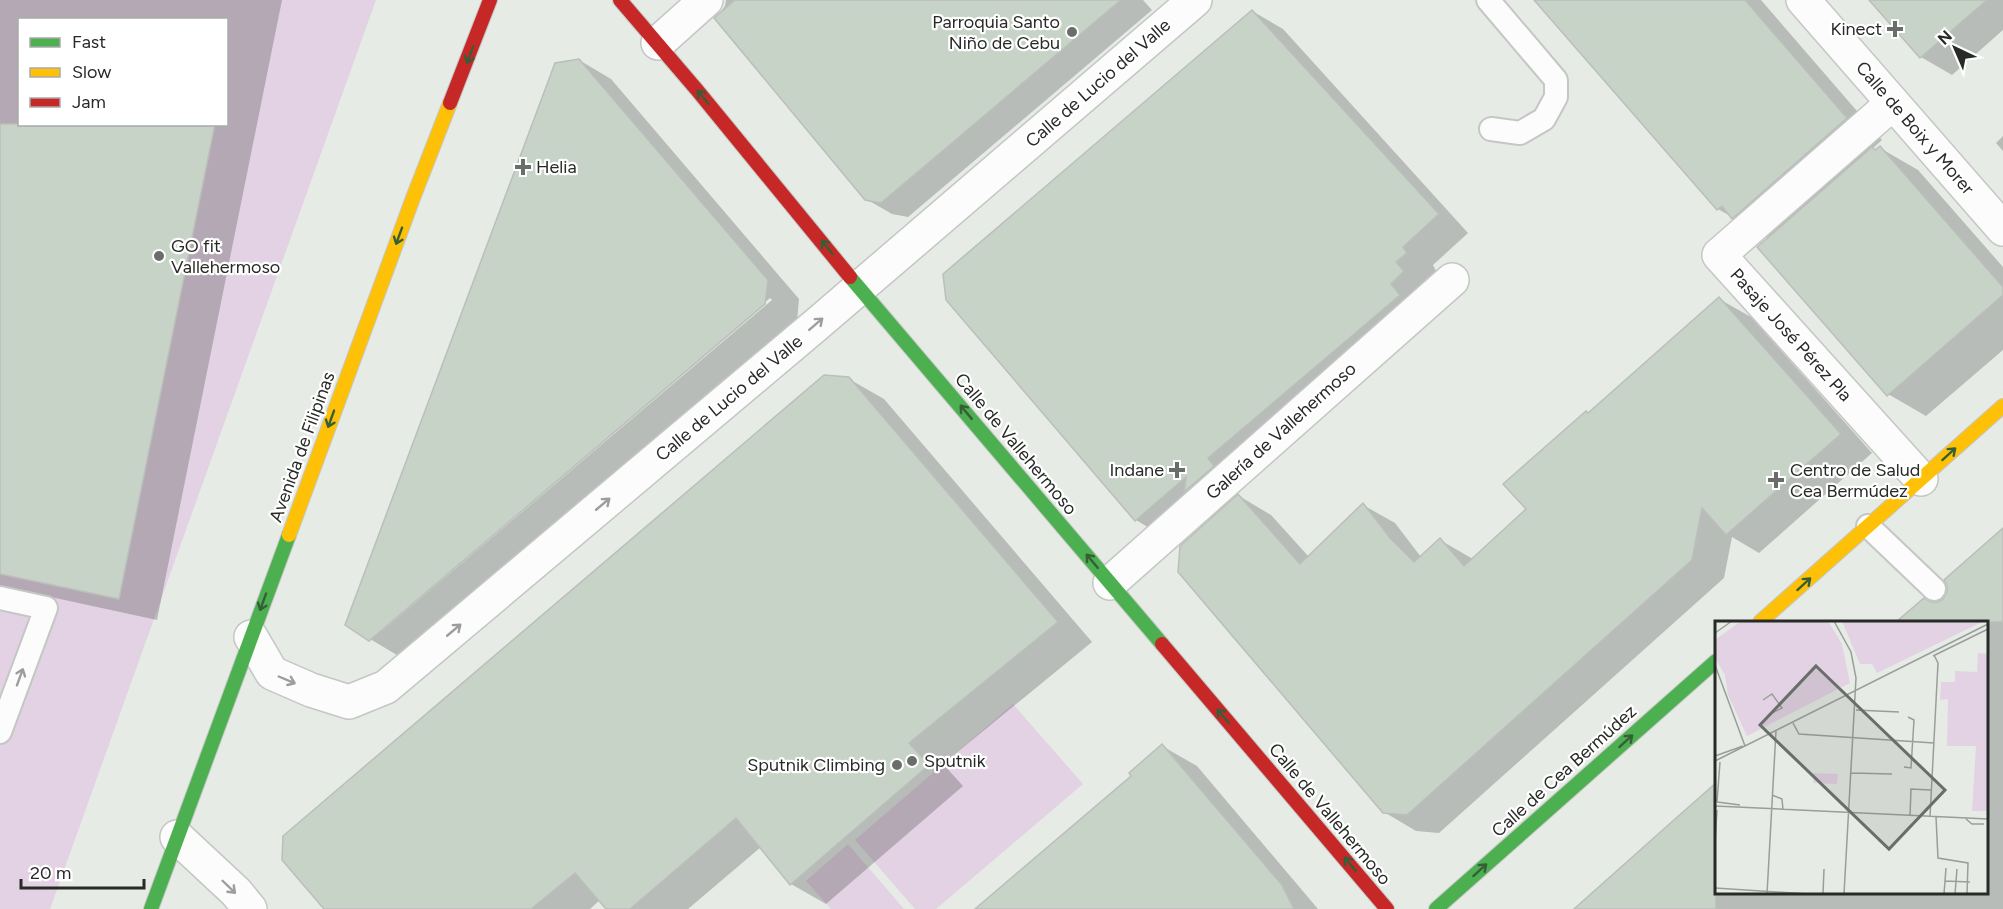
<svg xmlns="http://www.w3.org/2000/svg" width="2003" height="909" viewBox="0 0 2003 909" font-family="Figtree,sans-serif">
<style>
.green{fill:#e2d2e3;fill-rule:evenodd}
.shadow{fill:#0003;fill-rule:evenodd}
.building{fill:#c7d3c7;stroke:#bbbebb;stroke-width:1.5}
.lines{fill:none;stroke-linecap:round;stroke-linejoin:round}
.lane-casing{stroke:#c4c7c4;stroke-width:26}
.street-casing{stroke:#c4c7c4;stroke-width:36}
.fast-casing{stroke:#c4c7c4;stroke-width:16}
.slow-casing{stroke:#c4c7c4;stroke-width:16}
.jam-casing{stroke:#c4c7c4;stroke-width:16}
.lane{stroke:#fbfcfb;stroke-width:22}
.street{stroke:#fbfcfb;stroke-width:33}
.fast{stroke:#4caf50;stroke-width:14}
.slow{stroke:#ffc107;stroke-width:14}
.jam{stroke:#c62828;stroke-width:14}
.oneway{stroke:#365f37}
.oneway2{stroke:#9c9e9c}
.poi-dot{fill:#6a6e6a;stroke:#fff;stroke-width:2}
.labels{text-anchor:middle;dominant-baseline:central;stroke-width:4.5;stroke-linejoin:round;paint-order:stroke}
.poi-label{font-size:18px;fill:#272a27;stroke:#fff;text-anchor:end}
.street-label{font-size:18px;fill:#272a27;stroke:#fff}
.inset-road{fill:none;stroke:#9a9e9a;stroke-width:1.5}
.view{fill:#6a6e6a;fill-opacity:0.15;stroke:#6a6e6a;stroke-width:3}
.inset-edge{fill:none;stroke:#272a27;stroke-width:3}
</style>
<rect width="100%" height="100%" fill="#e6ebe6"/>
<path class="green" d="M0,0H376L50,909H0ZM20,20H226V124H20Z
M1013,704L1083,784L936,909H915L855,840Z
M848,844L904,909H831L806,881Z"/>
<path class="shadow" d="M0,0H282L157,620L0,586ZM20,20H226V124H20Z
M726,0H1143L1152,10L908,217L892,214L866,199L716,18L725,6Z
M1536,0H1761L1882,140L1872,149L1876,151L1880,148L1918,170L2003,267V350L1926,416L1888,394L1769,238L1718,209Z
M1871,0H2003V30L1952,75L1921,57Z
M1252,11L1283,29L1468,233L1433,265L1436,271L1425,280L1434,290L1166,538L1136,520Z
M579,60L611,79L799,299L797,322L402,658L370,639ZM770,298L772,300L383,630V626Z
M2003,136V151L1996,143Z
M1719,299L1751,317L1872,453L1759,553L1732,537L1724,578L1439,833L1416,831L1384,812L1239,496L1271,515L1309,557L1363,505L1395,523L1421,557L1440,540L1473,559L1528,509L1589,414Z
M849,379L884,399L1092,642L943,764L963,786L826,904L791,884L761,847L688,909H608L600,900L590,909H327Z
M2003,530V909H1577L1716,785V892H1986V622H1898L1924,600L1931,604L1939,603L1944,600Z
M1162,746L1197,766L1318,909H977L1133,776Z"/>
<path class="building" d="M735,0H1121L881,203L865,200L714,18Z
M1534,0H1745L1847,118L1732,219L1722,206L1717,210Z
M1869,0H1987L1920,58Z
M1252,10L1439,214L1403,247L1407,253L1396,262L1404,271L1391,284L1400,295L1208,458L1214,466L1184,492L1186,477L1135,521L946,300L943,274Z
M579,59L768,280L765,304L369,641L345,625L555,63Z
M0,124H215L119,599L0,574Z
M1880,146L2003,287V295L1887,396L1757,247L1872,147L1875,150Z
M1719,297L1841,434L1726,535L1702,508L1692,560L1407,815L1383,813L1178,572L1180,546L1238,494L1300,564L1363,503L1390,538L1414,562L1440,538L1464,566L1526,509L1503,484L1586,411L1588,413Z
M824,375L849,377L1058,622L909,743L929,765L790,885L736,818L630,909H606L575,873L531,909H324L282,860L283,836Z
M2003,528V622H1896L1924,598L1931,602H1938L1943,599L1947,592V586L1944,580Z
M1162,744L1282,885L1294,909H975L1131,776L1129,773Z
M1716,783V909H1574L1675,819Z"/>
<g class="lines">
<g class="lane-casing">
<path id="lane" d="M1488,0L1556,80V97L1544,119L1520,133L1491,129
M1868,526L1934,589
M0,598L46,608L0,732"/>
</g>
<g class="street-casing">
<path id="street" d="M1803,0L2003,229
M658,43L706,0
M1893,103L1719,255L1921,479
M1110,583L1452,280
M251,637L272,673L311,690L349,702L386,687L816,325L1195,0
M177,837L236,892L250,909"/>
</g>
<g class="fast-casing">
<path id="fast" d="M850,277L1162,644
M151,909L289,535
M1436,909L1716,661"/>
</g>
<g class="slow-casing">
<path id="slow" d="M289,535L413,198L450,103
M1760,622L2003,406"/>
</g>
<g class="jam-casing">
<path id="jam" d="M620,0L697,90L850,277
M450,103L490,0
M1162,644L1387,909"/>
</g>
<use href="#lane" class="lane"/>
<use href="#street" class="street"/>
<use href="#fast" class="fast"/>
<use href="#slow" class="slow"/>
<use href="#jam" class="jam"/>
</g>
<defs><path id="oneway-shaft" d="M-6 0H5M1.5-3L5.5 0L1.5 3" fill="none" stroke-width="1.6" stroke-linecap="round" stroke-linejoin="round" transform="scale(1.5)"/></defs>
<g class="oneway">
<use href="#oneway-shaft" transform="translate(470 55) rotate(111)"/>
<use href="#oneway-shaft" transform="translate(703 97) rotate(-129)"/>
<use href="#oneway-shaft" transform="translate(399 236) rotate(110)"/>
<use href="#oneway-shaft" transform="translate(827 247) rotate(-129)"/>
<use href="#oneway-shaft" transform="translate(966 412) rotate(-130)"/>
<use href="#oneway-shaft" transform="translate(331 419) rotate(110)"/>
<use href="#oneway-shaft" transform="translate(1949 454) rotate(-42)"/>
<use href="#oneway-shaft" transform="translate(1092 561) rotate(-130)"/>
<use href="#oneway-shaft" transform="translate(1804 584) rotate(-42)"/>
<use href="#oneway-shaft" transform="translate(263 602) rotate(110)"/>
<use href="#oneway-shaft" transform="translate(1223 716) rotate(-130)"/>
<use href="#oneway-shaft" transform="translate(1626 741) rotate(-42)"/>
<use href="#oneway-shaft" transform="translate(1350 864) rotate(-130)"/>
<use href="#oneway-shaft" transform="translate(1480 870) rotate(-42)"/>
</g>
<g class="oneway2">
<use href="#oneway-shaft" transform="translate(816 324) rotate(-41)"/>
<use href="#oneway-shaft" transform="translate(603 504) rotate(-40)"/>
<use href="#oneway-shaft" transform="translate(454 630) rotate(-40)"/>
<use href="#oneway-shaft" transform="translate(20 677) rotate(-70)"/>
<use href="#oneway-shaft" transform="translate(287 680) rotate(23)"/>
<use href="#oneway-shaft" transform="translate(229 887) rotate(44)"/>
</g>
<g class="poi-dot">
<path d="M1892 20h6v6h6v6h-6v6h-6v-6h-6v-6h6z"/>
<circle cx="1072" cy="32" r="6"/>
<path d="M520 158h6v6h6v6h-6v6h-6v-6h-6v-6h6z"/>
<circle cx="159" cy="256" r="6"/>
<path d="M1174 461h6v6h6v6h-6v6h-6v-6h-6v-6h6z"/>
<path d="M1773 471h6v6h6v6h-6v6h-6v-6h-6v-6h6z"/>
<circle cx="912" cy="761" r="6"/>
<circle cx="897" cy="765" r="6"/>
</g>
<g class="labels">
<g class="poi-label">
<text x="1060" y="22">Parroquia Santo<tspan x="1060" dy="21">Niño de Cebu</tspan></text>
<text x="1882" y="29">Kinect</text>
<text x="536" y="167" text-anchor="start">Helia</text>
<text x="171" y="246" text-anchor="start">GO fit<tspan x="171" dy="21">Vallehermoso</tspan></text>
<text x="1164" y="470">Indane</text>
<text x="1790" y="470" text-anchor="start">Centro de Salud<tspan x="1790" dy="21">Cea Bermúdez</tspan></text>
<text x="924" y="761" text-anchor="start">Sputnik</text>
<text x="885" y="765">Sputnik Climbing</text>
</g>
<g class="street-label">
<text transform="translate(1098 83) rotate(-41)">Calle de Lucio del Valle</text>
<text transform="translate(1915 128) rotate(49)">Calle de Boix y Morer</text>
<text transform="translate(1791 335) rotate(48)">Pasaje José Pérez Pla</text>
<text transform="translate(729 398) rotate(-40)">Calle de Lucio del Valle</text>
<text transform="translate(1281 431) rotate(-42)">Galería de Vallehermoso</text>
<text transform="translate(1016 444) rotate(50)">Calle de Vallehermoso</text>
<text transform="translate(302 447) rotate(-70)">Avenida de Filipinas</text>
<text transform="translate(1564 771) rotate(-42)">Calle de Cea Bermúdez</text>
<text transform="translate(1330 814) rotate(50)">Calle de Vallehermoso</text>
</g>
</g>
<g transform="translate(1715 621)">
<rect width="273" height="273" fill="#e6ebe6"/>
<path d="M26,0H113L127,23L135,62L32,115L13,74L10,54L0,37V19ZM127,0H269L162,52L157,43H145ZM263,32L273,33V190H257L261,125H232L233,78L225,79L226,61H240V50L262,51ZM99,152L123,153L122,163L98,162Z" fill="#e2d2e3"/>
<path class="inset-road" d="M119,0L136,31L141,57L129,273M0,12L17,0M218,35L273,8M0,44L30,125M48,79L57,73L67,87L53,94M141,89L184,91M78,102L84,113L219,122M0,135L28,125M0,140L273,3M189,146L196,147L199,99L193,96M136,152L177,153M57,174L67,178L68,189M2,181L5,141M2,181L25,184M0,185L273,198M195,195L196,168L216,169M215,196L223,42L219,34M221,196L223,237L253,242L252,273M251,198L257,203H269M0,223L2,189M230,260L255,261M0,267L93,273M52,273L61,110M108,273L109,248M229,273L231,247M240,273L242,248"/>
<path class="view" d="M101,45L230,169L174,228L45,104Z"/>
<rect width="273" height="273" class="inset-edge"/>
</g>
<rect x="18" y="18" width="210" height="108" fill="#ffffff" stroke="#a9aaa9" stroke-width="1.5"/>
<rect x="30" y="38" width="30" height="9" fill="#4caf50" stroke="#a9aaa9" stroke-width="1.5"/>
<text x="72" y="48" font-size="18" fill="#272a27">Fast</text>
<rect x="30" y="68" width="30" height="9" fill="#ffc107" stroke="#a9aaa9" stroke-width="1.5"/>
<text x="72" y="78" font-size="18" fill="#272a27">Slow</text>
<rect x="30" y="98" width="30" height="9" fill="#c62828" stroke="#a9aaa9" stroke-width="1.5"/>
<text x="72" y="108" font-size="18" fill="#272a27">Jam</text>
<g transform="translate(1955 48) rotate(316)" stroke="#ffffff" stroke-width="4.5" paint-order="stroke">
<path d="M0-4.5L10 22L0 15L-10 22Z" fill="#272a27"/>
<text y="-9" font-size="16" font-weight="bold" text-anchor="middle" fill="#272a27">N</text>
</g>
<path d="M21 879v9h123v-9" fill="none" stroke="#272a27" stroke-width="3"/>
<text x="30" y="879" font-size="18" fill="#272a27" stroke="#ffffff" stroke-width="4.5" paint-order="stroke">20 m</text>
</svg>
